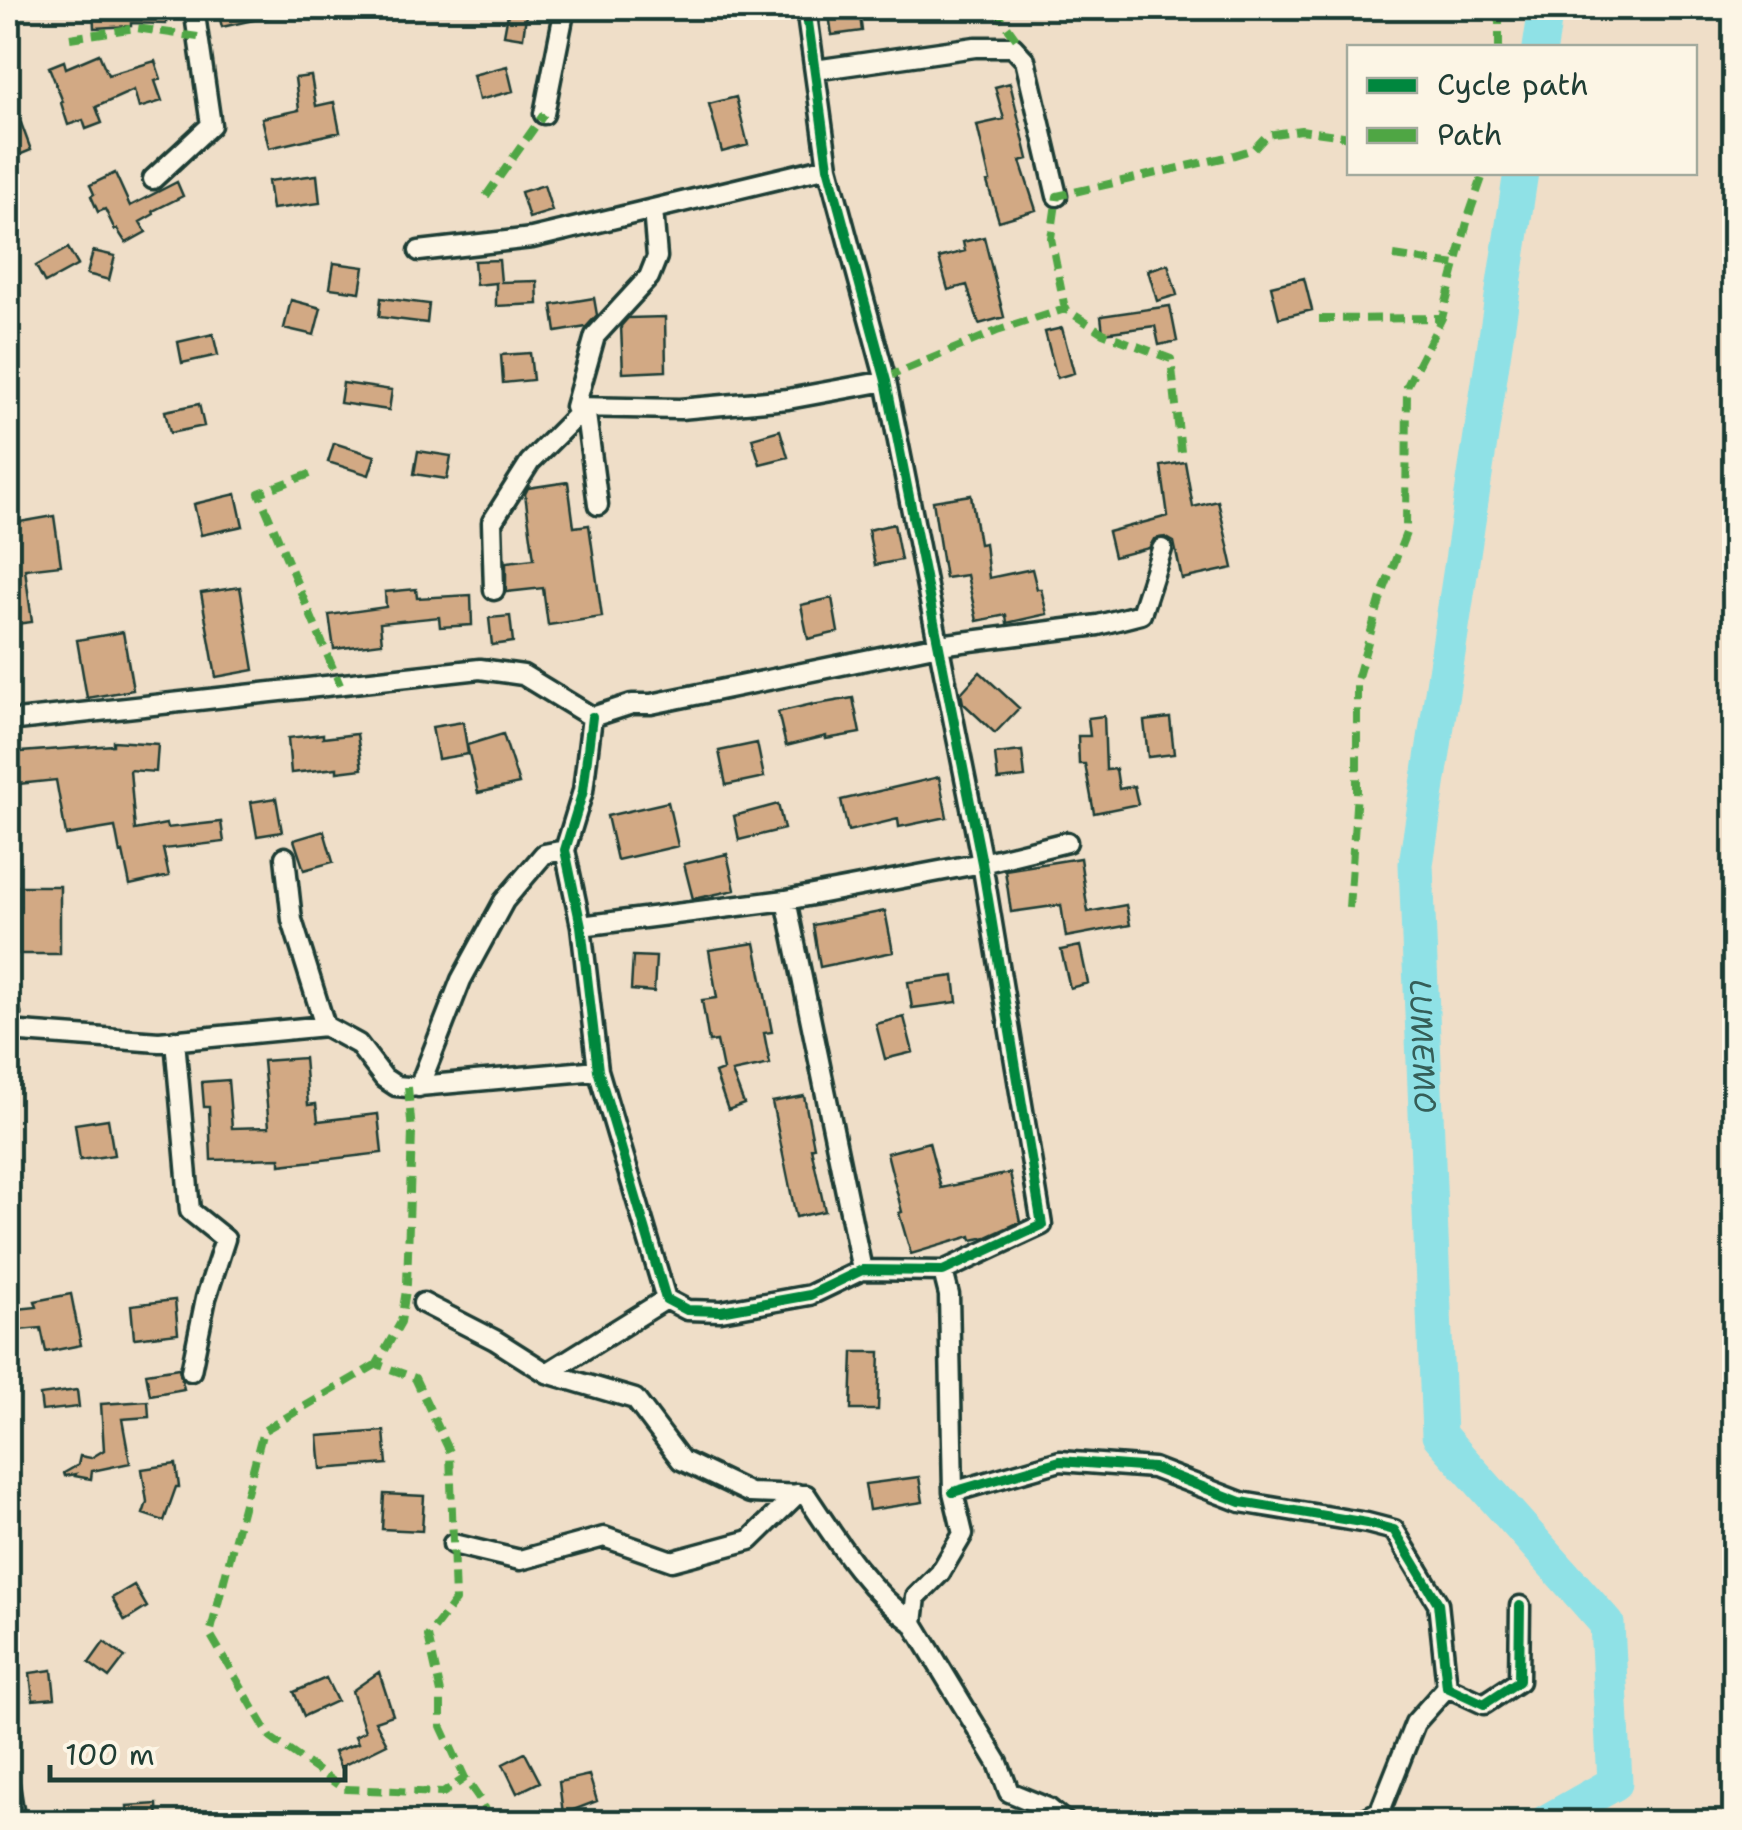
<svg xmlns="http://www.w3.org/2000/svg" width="1742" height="1830" viewBox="0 0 1742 1830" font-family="'Shantell Sans',sans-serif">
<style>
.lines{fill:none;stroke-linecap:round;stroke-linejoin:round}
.river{stroke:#8fe1e6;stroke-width:35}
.building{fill:#d2a984;stroke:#1f3d34;stroke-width:2.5}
.street-casing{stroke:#1f3d34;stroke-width:25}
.street{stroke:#fcf5e5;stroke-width:18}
.quiet{stroke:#4fa644;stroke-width:8;stroke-dasharray:15 8;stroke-linecap:butt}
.cycleway-casing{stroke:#fcf5e5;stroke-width:16}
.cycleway{stroke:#00873e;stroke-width:10}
.labels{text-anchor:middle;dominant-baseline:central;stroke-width:9;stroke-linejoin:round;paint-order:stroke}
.water-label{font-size:30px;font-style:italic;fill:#355e58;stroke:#fcf5e5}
</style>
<rect width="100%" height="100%" fill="#efdec8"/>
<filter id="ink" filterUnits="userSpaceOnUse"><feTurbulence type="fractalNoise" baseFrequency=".01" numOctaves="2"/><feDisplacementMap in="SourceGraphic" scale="20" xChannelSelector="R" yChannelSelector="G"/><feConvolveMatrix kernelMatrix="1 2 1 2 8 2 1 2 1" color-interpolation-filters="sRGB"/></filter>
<g filter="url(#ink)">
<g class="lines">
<g class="river">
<path d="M1540,48L1546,8"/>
<path id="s1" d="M1521,172L1416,864L1439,1435L1607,1624L1615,1783L1546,1822"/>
</g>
</g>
<path class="building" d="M93,8H167L166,24L131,23V26L94,28Z
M217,8H280V14L222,27Z
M509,8H527L523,38L504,35Z
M828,8H859L862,31L832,35Z
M99,54L108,75L155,61L161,79L155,81L162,101L139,108L134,90L96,107L102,123L86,129L83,120L68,125L61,103L63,102L49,67L64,61L66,68Z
M507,66L513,91L479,100L473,75Z
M311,76L316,106L334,102L340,132L269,148L262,118L299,110L295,78Z
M1010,83L1028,159L1020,161L1036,210L999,221L987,182L990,181L977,125L1004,119L995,87Z
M736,97L748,145L722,152L709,104Z
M21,123L31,150L14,157L8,141V128Z
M115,173L130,206L177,182L183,196L153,211L154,214L140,222L146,232L126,243L117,229L115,230L105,209L98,212L91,196L94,194L90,185Z
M317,175L320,203L272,209L268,181Z
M544,185L552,211L529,218L521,192Z
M984,237L1004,317L979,324L967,285L948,290L939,258L965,251L963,242Z
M68,248L78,265L45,283L36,266Z
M93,251L115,256L109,280L87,274Z
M499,260L501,282L537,281L538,304L496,306V283L476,285L474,261Z
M334,263L364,267L360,292L330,288Z
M1168,264L1177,295L1157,301L1148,270Z
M1304,278L1312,310L1279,318L1271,286Z
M381,298L429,304L427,323L379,317Z
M594,298L597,315L586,327L556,332L552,305Z
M291,300L321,308L314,335L284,328Z
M1170,306L1177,341L1159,345L1155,326L1103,333L1101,316Z
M665,317L666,371L623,373L621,326L628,318Z
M1062,328L1074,373L1057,378L1045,332Z
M213,334L218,355L182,363L178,342Z
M530,353L533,380L503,383L501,355Z
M343,383L392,390L389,410L340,403Z
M199,404L204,426L170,433L165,411Z
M780,430L788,457L760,464L752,438Z
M334,443L375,456L369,475L328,462Z
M418,451L451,456L447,479L414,474Z
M1185,462L1193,507L1218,501L1233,568L1182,579L1174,542L1165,537L1154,539L1149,548L1114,557L1108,532L1168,516L1161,466Z
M568,482L574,527L589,525L602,617L548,625L543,588L506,592V562L534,559L525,494L528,488Z
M236,494L243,526L201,535L194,504Z
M971,495L979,544L985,543L989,578L1032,569L1037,589H1041L1047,614L1007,623L1006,615L977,621L967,575L945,578L933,501Z
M54,516L61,565L25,569L32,622L8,625V524Z
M894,524L901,560L875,565L868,530Z
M240,587L254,670L216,677L201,593Z
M416,589L417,598L471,595L472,625L440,627L439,617L380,623L382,643L334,649L329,615L386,607L385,592Z
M832,598L838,632L808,639L801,605Z
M510,616L513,642L492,645L489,618Z
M123,632L133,690L87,698L77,640Z
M980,672L1019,708L995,733L963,703L961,693Z
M853,698L860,733L826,739V736L786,746L778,712L812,704V705Z
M1104,716L1106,770L1116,769L1119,789L1134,786L1138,804L1094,813L1085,764H1079L1078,736H1090L1088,718Z
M1170,718L1174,754L1148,757L1144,721Z
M463,722L468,754L438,759L432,727Z
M323,734V738L357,734L362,769L337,772V768L291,773L288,738Z
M503,734L519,784L478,793L467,745Z
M113,741L158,744L156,772L130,770L135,830L166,824L167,828L221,822L224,842L163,849L169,876L130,885L123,852L120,853L115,827L66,835L56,780L8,785V753L113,745Z
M757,743L764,777L726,785L719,751Z
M1022,751L1025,777L998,780L995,754Z
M939,777L947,817L899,827L898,819L848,831L841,800Z
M276,798L282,832L257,836L251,802Z
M668,802L678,846L617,860L607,816Z
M778,804L784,829L739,840L734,816Z
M324,831L333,862L304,870L294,840Z
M727,854L735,890L693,899L684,864Z
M1080,858L1088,912L1126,905L1130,925L1066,937L1061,905L1011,912L1005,870Z
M20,886H60V954H20Z
M885,911L893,952L820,967L813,925Z
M755,943L772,1032L764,1033L770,1064L732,1072L744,1104L728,1110L715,1073L723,1070L717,1041L709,1042L702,1000L717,998L709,950Z
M1080,946L1088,983L1070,988L1061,950Z
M633,956L656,957L654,992L631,990Z
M954,976L957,1002L912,1008L908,982Z
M904,1017L913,1052L885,1059L876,1024Z
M304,1058L308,1105L316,1104L318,1121L378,1114L382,1153L280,1165V1158L211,1160L209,1107H204L202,1082L228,1080L232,1128L269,1127L263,1061Z
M804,1096L814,1147L811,1148L825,1211L796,1217L772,1102Z
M108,1119L114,1155L80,1160L75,1124Z
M929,1142L941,1188L1010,1173L1020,1222L987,1237L972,1240L971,1236L911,1254L899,1213L902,1212L887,1153Z
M71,1294L81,1345L46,1352L41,1328L8,1331V1310L37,1307L35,1301Z
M175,1300L178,1333L134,1338L131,1305Z
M853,1352H880L878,1410H851Z
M179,1368L184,1389L150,1395L146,1373Z
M77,1390L79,1407L42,1411L40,1395Z
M148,1401L149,1417L122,1419L130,1463L92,1471L91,1479L75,1476L76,1474L65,1476L64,1473L78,1465L80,1456L91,1458L104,1450L101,1404Z
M384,1431L387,1464L321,1469L318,1436Z
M176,1464L179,1487H176L164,1521L143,1514L147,1502L142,1469Z
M919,1477L923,1502L869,1510L865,1484Z
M384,1494L424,1496L422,1531L382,1529Z
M134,1585L147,1607L125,1621L112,1598Z
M104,1642L125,1657L109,1678L89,1663Z
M52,1670L55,1698L33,1700L30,1673Z
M379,1672L393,1715L375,1721L387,1744L340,1767L334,1752L358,1743L355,1736L365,1731L352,1691Z
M326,1678L337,1701L304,1716L294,1692Z
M525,1753L540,1782L517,1793L503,1764Z
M589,1775L597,1801L563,1814L559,1782Z
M157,1804L158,1822H128L127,1806Z"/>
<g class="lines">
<g class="street-casing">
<path id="street" d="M815,70L975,47H1013L1025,60L1057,196
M544,114L565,8
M153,179L211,125L194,8
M653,209L657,257L649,277L595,336L575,407L680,409L788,399L886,381
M419,251L532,238L828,167
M585,407L598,505
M494,590L492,522L530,462L585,407
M592,717L583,791L565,850L581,926L598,1070L666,1299L687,1310L721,1311L810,1295L862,1270L943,1271L1042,1225L982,863L886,381L828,167L806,8
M8,721L480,669L523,675L592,717L632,704H651L939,645L1098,625L1141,614L1162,549
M285,857L292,920L325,1026
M786,900L862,1270
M581,926L786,900L982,863L1067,842
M8,1008L10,1014L8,1016
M8,1031L159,1042L325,1026L358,1044L384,1078L396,1086L408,1087L598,1070
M175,1040L190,1211L225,1239L206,1298L191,1371
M419,1087L461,980L504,901L544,854L565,850
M943,1271L949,1295L953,1492L963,1534L940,1573L916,1597L913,1623L998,1763L1009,1792L1048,1808L1065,1822
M423,1303L495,1340L547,1373L635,1399L681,1460L750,1493L806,1495C836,1540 868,1591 913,1623
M547,1373L666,1299
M953,1492L1060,1461L1153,1468L1241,1502L1367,1523L1394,1530L1438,1603L1447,1687L1484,1704L1519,1681L1520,1606
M453,1544L520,1560L604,1537L672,1561L750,1540L797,1494
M8,1779L15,1822
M1359,1822L1380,1811L1415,1723L1447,1687"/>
</g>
<use href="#street" class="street"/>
<path class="quiet" d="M994,8L1020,44
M70,38L136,28L198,37
M1499,48V8
M486,196L544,114
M1394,256L1456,265
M1319,319L1442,318L1469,215L1484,172
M885,378L997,331L1065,309
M1181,452L1171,359L1103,333L1065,309L1051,238L1057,196L1231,156L1254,149L1267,135L1301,130L1350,137
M310,474L259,493L340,685
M1349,908L1357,792V680L1381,597L1406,533L1407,386L1442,318
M408,1087L412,1132L407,1284L401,1322L377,1364L415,1378L450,1452L455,1601L428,1636L441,1693V1726L465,1778L481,1801L490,1822
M377,1364L263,1431L210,1634L271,1738L344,1789L443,1793L465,1778"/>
<g class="cycleway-casing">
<path id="cycleway" d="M592,717L583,791L565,850L581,926L598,1070L666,1299L687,1310L721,1311L810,1295L862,1270L943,1271L1042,1225L982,863L886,381L828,167L806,8
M953,1492L1060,1461L1153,1468L1241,1502L1367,1523L1394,1530L1438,1603L1447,1687L1484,1704L1519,1681L1520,1606"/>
</g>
<use href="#cycleway" class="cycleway"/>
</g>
</g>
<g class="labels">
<g class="water-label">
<text stroke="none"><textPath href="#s1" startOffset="882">LUMEMO</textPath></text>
</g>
</g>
<rect width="1742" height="1830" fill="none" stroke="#fcf5e5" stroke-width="40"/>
<rect x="20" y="20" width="1702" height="1790" fill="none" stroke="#1f3d34" stroke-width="4" filter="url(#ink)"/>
<rect x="1347" y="45" width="350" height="130" fill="#fcf5e5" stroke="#a4ab9e" stroke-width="2.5"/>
<rect x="1367" y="78" width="50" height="15" fill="#00873e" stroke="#a4ab9e" stroke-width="2.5"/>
<text x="1437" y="95" font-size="30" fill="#1f3d34">Cycle path</text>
<rect x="1367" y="128" width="50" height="15" fill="#4fa644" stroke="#a4ab9e" stroke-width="2.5"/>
<text x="1437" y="145" font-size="30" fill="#1f3d34">Path</text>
<path d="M50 1765v15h295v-15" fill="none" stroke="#1f3d34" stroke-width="5"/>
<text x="65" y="1765" font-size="30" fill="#1f3d34" stroke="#fcf5e5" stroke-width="8" paint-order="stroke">100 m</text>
</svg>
